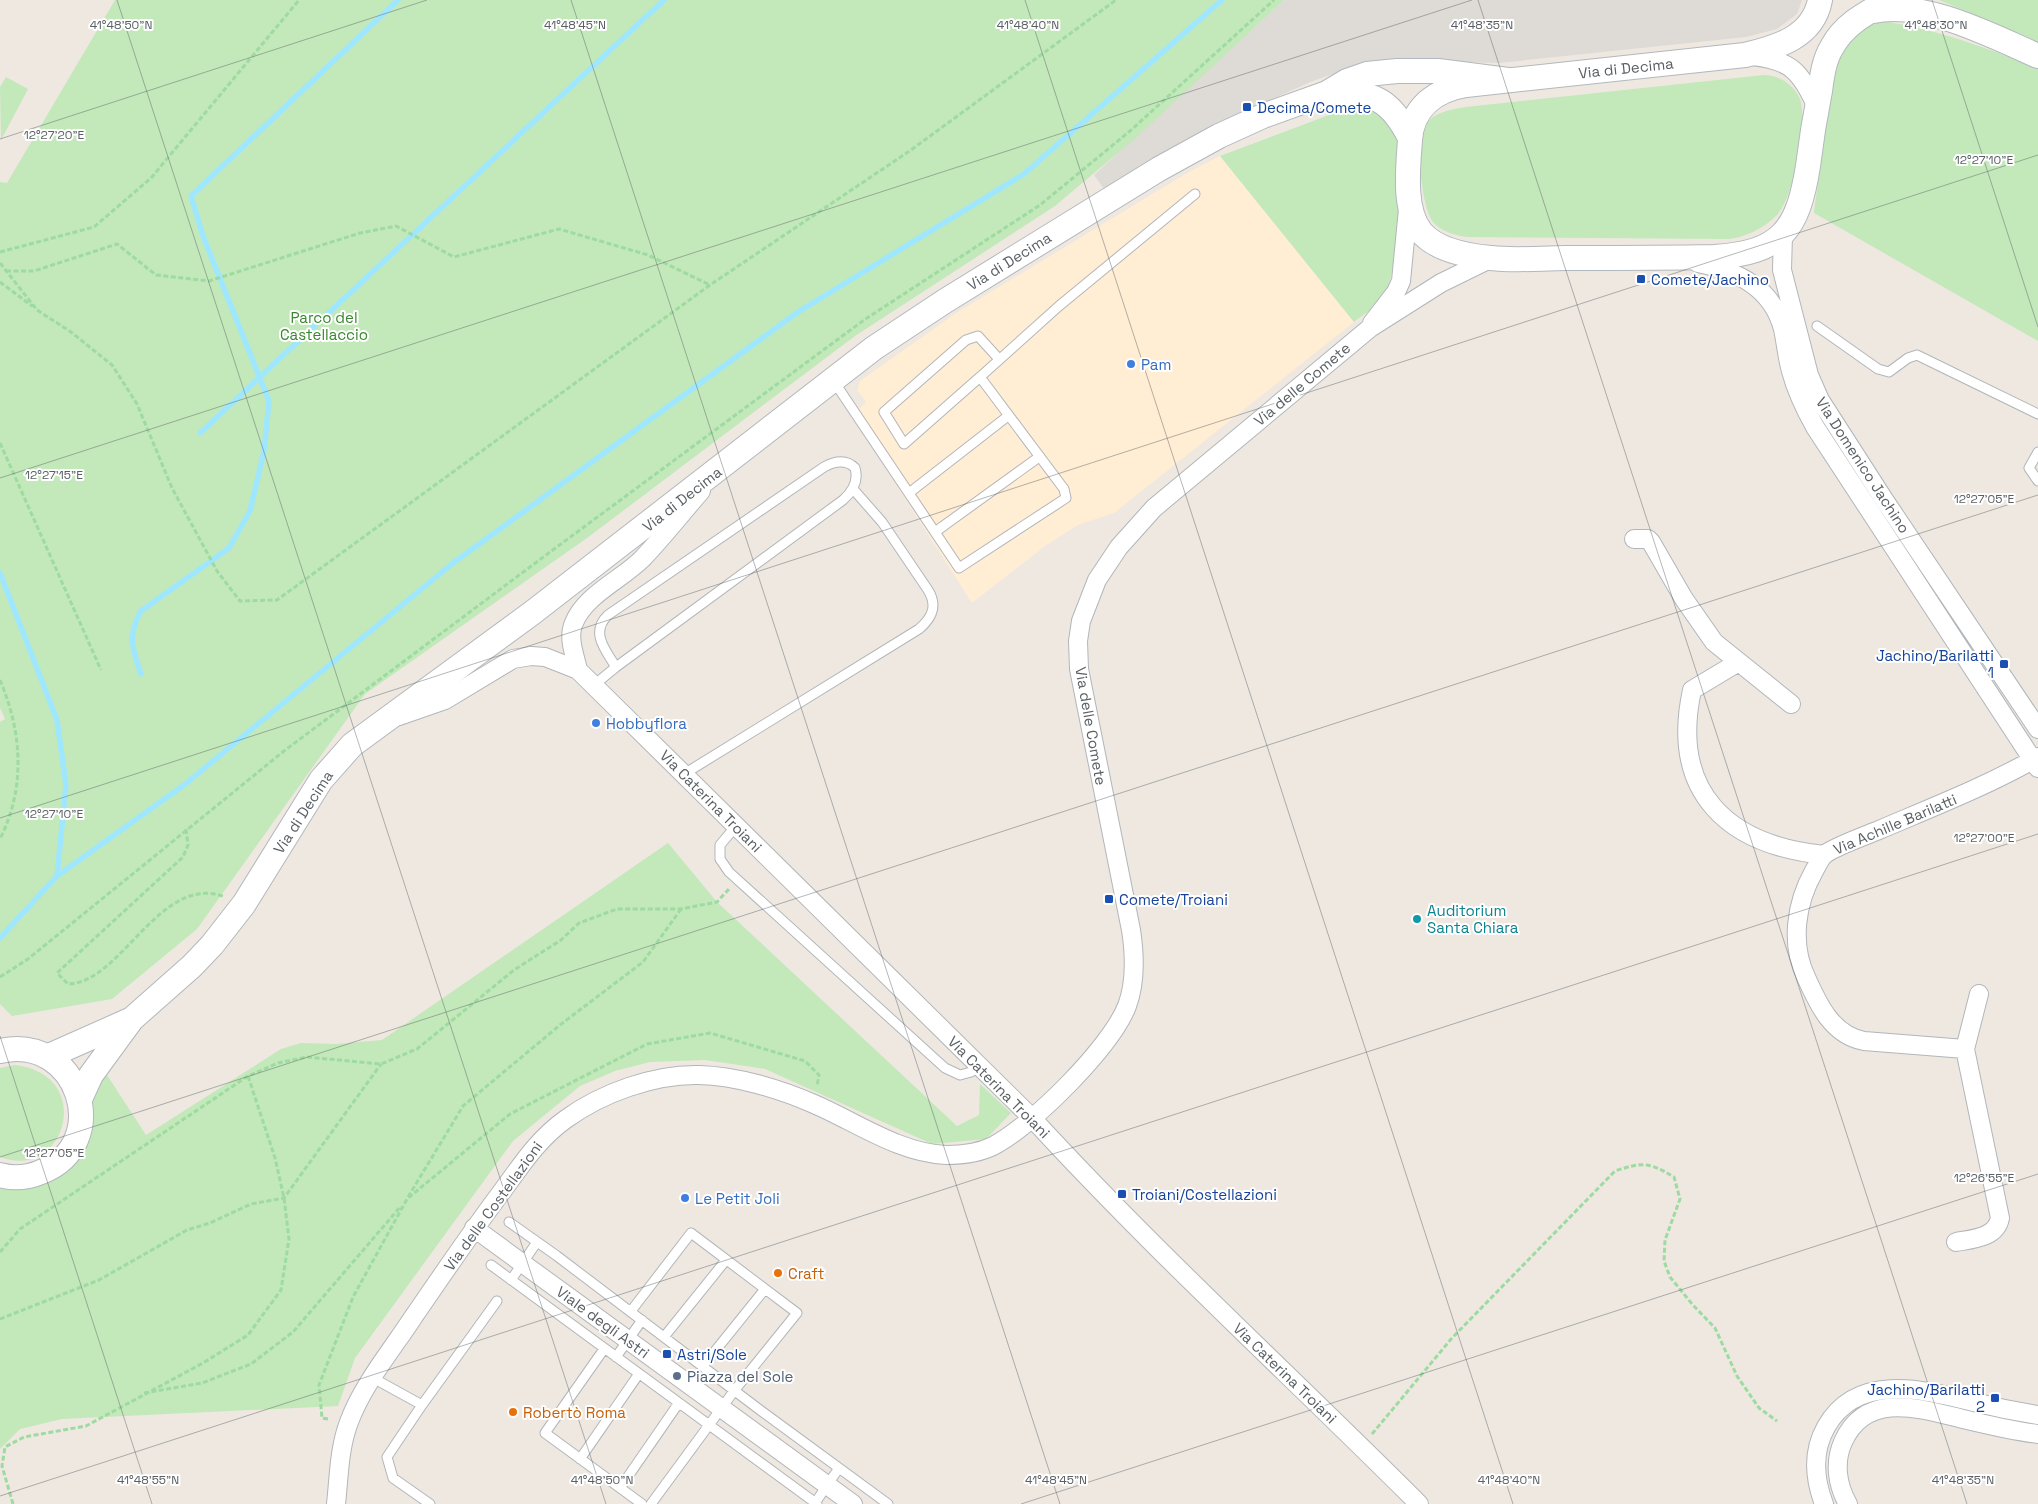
<svg xmlns="http://www.w3.org/2000/svg" width="2038" height="1504" viewBox="0 0 2038 1504" font-family="'Space Grotesk',sans-serif">
<style>
.commercial{fill:#ffedd4}
.industrial{fill:#dedad5}
.green{fill:#c3e8ba}
.lines{fill:none;stroke-linecap:round;stroke-linejoin:round}
.stream{stroke:#9fe7ff;stroke-width:5.5}
.lane-casing{stroke:#b2b6ba;stroke-width:11}
.street-casing{stroke:#b2b6ba;stroke-width:20}
.secondary-casing{stroke:#b2b8bd;stroke-width:26}
.path{stroke:#9ddba1;stroke-width:3;stroke-dasharray:5 2.5;stroke-linecap:butt}
.lane{stroke:#fff;stroke-width:9}
.street{stroke:#fff;stroke-width:18}
.secondary{stroke:#fff;stroke-width:24}
.ticks{fill:none;stroke:#595f63;stroke-width:1;stroke-opacity:0.45}
.transit-dot{fill:#1a4fb4;stroke:#fff;stroke-width:2}
.shop-dot{fill:#3f7fe0;stroke:#fff;stroke-width:2}
.culture-dot{fill:#0f9aa8;stroke:#fff;stroke-width:2}
.food-dot{fill:#e8710a;stroke:#fff;stroke-width:2}
.service-dot{fill:#5c6f8a;stroke:#fff;stroke-width:2}
.labels{text-anchor:middle;dominant-baseline:central;stroke-width:4;stroke-linejoin:round;paint-order:stroke}
.street-label{font-size:15px;fill:#595f63;stroke:#fff}
.transit-label{font-size:15px;fill:#164399;stroke:#fff;text-anchor:start}
.park-label{font-size:15px;fill:#3a862e;stroke:#fff}
.shop-label{font-size:15px;fill:#366cbe;stroke:#fff;text-anchor:start}
.culture-label{font-size:15px;fill:#0d838f;stroke:#fff;text-anchor:start}
.food-label{font-size:15px;fill:#c56008;stroke:#fff;text-anchor:start}
.service-label{font-size:15px;fill:#4e5e75;stroke:#fff;text-anchor:start}
.ticks-label{font-size:12px;text-anchor:middle;fill:#595f63;stroke:#fff;stroke-width:4;stroke-linejoin:round;paint-order:stroke}
</style>
<rect width="100%" height="100%" fill="#eee8e1"/>
<path class="commercial" d="M1220,156L1354,322L1114,513L1078,525L1045,546L972,603L852,416L866,402L857,390L860,381L956,313L1187,173Z"/>
<path class="industrial" d="M1284,0H1802L1797,14L1777,29L1746,37L1499,63L1373,60L1310,82L1229,119L1185,140L1104,189L1094,175Z"/>
<path class="green" d="M115,0H1284L1138,136L1055,206L855,336L587,538L365,694L197,929L112,999L12,1016L0,1004V722L5,719L0,708V182L7,183Z
M1939,0H2038V42Z
M1883,21C1936,29 1988,48 2038,69V341L1814,213C1819,182 1830,60 1847,41C1855,31 1871,25 1883,21Z
M1764,75C1779,75 1794,85 1800,99C1808,122 1794,199 1776,216C1764,228 1746,237 1729,239L1467,237C1454,235 1442,232 1433,222C1421,207 1414,136 1427,122C1436,112 1453,109 1466,107Z
M6,77L28,89L1,140L0,87Z
M1358,104C1369,108 1384,111 1391,122C1407,148 1401,276 1381,300C1374,308 1363,315 1354,322L1220,156Z
M668,843L717,902L957,1126L979,1115L980,1084L1011,1113L986,1139L932,1144L765,1069L705,1060L650,1062L615,1071L580,1086L513,1141L355,1358L338,1406L62,1419L20,1429L0,1449V1187C9,1187 18,1189 27,1188C60,1184 90,1156 93,1123C94,1116 92,1110 92,1103C92,1092 99,1082 105,1072L146,1135L281,1049L301,1043L336,1044L382,1040Z
M15,1065C97,1075 65,1182 0,1157V1068Z"/>
<g class="lines">
<path class="stream" d="M200,433L664,0
M0,573L57,720L66,785L57,876
M141,674C132,648 127,636 141,611L229,548L250,511L264,451L269,401L203,236L191,196L398,0
M0,938L57,876L184,785L453,563L798,312L1024,174L1222,0"/>
<g class="lane-casing">
<path id="lane" d="M1817,326L1878,369L1889,372L1908,358L1917,355L2038,414
M980,377L904,444L884,412L966,340L978,336L999,359
M833,380L959,568L1066,498L1064,489L980,377L1059,306L1195,194
M2038,452L2029,468L2038,481
M909,493L1008,416
M935,532L1039,457
M594,685L616,667L843,500C853,491 859,481 855,468C846,459 835,461 824,467L608,615C590,632 605,650 616,667
M684,774L919,629C932,618 938,606 928,590L882,522L853,489
M736,826L720,845V859L729,872L945,1068L960,1075L971,1072L978,1066
M509,1222L557,1256L760,1410L888,1504
M491,1265L817,1504
M511,1280L537,1242
M631,1311L691,1233L797,1313L734,1391L651,1504
M664,1337L726,1260
M604,1349L545,1433L642,1504
M616,1357L642,1320
M703,1366L765,1289
M373,1378L422,1405L387,1457L393,1478L430,1504
M422,1405L497,1301
M580,1459L638,1375
M620,1488L678,1404
M815,1503L839,1468"/>
</g>
<g class="street-casing">
<path id="street" d="M1752,56C1792,60 1800,72 1817,107
M1783,234L1782,270L1809,375L1820,400L1883,498L2038,729
M1698,263C1737,271 1772,287 1783,329C1786,343 1787,357 1791,371C1796,390 1805,409 1815,427L2038,768
M1372,323L1396,292L1401,281L1408,209
M1634,539H1648L1651,542L1684,599L1714,642L1791,704
M1737,663L1692,690C1670,792 1727,845 1824,855
M578,670C575,656 568,639 573,625C584,595 621,580 642,559C663,537 681,514 701,491
M399,716L445,700L513,659L531,656L545,657L578,670L1032,1118C1155,1252 1290,1375 1419,1504
M1965,1049L1979,994
M474,1228L853,1504
M1956,1242C1973,1239 1996,1238 2000,1218L1965,1049L1864,1041C1832,1035 1818,1004 1806,977C1790,943 1796,903 1814,871C1817,866 1820,859 1824,855C1833,847 1867,835 1879,830C1933,807 1987,786 2038,757
M336,1504C339,1477 339,1448 349,1422C363,1384 392,1350 414,1316C443,1274 472,1231 503,1190C522,1164 539,1138 566,1119C602,1093 654,1074 699,1075C737,1076 780,1089 814,1104C856,1122 899,1153 946,1155C961,1155 979,1153 993,1146C1032,1126 1111,1047 1127,1006C1136,982 1135,956 1131,930L1079,669L1078,641L1081,621L1097,580L1119,547L1154,508L1370,328L1441,283L1492,258
M1824,1504C1814,1478 1812,1452 1826,1427C1858,1370 1928,1391 1978,1403C1998,1408 2018,1412 2038,1415
M1848,1504C1837,1485 1834,1462 1843,1442C1866,1390 1921,1409 1963,1419C1988,1425 2013,1431 2038,1434"/>
</g>
<g class="secondary-casing">
<path id="secondary" d="M1820,0C1813,37 1778,47 1745,55L1466,85C1436,90 1412,107 1410,140C1408,168 1403,209 1421,232C1437,251 1469,256 1491,258C1516,261 1542,258 1567,258C1616,258 1665,258 1714,257C1782,253 1798,229 1808,166C1811,141 1815,116 1820,91C1822,76 1824,60 1832,47C1845,23 1867,13 1890,0
M1873,11C1924,0 1992,36 2038,56
M1329,93C1373,92 1390,98 1410,138
M0,1051C79,1033 114,1144 41,1172C27,1178 14,1179 0,1175
M49,1056L130,1020
M80,1099L91,1075L132,1019L192,966L212,945L244,904L321,780L352,745L532,613L874,348L945,301L1159,169L1219,136L1263,116L1327,93L1347,81L1367,74L1397,71H1438L1508,80"/>
</g>
<path class="path" d="M0,252L94,227L151,178L299,0
M0,263L37,310L71,332L112,365L137,404L172,488L217,571L240,601L277,600L710,285L911,150L1116,0
M6,271H34L117,244L156,275L209,281L360,233L396,226L454,257L559,229L648,255L710,285
M0,282L32,306
M0,443L101,670
M0,680C22,732 26,787 0,839
M186,829L188,845L183,857L57,973L68,984C122,983 160,872 225,897
M0,977L28,959L284,751L542,558L864,320L1040,205L1130,131L1274,0
M408,1197L463,1106L560,1025L643,962L681,909
M0,1252L20,1229L248,1076L278,1063L307,1057L381,1064L417,1049L514,970L561,940L579,923L617,909H681L717,902L729,889
M0,1319L99,1280L187,1230L210,1223L251,1204L284,1198L381,1064
M144,1393L202,1383L251,1364L293,1332L401,1206
M328,1419L322,1418L319,1385L353,1297L407,1199L510,1114L647,1044L710,1033L805,1061L819,1075L817,1086
M1372,1434L1452,1338L1615,1171C1642,1162 1649,1162 1674,1177L1680,1199L1665,1240L1664,1261L1670,1277L1692,1304L1715,1328L1737,1376L1759,1408L1777,1421
M13,1504L2,1466L5,1447L24,1437L86,1426L203,1363L248,1335L281,1290L289,1239L284,1198L275,1158L248,1076"/>
<use href="#lane" class="lane"/>
<use href="#street" class="street"/>
<use href="#secondary" class="secondary"/>
</g>
<path class="ticks" d="M117,0L606,1504M571,0L1060,1504M1025,0L1513,1504M1478,0L1967,1504M1932,0L2038,327M0,139L427,0M0,478L1472,0M0,818L2038,155M0,1036L152,1504M0,1157L2038,495M0,1496L2038,834M1021,1504L2038,1174"/>
<g class="transit-dot">
<rect x="1242" y="102" width="10" height="10" rx="2.5"/>
<rect x="1636" y="274" width="10" height="10" rx="2.5"/>
<rect x="1999" y="659" width="10" height="10" rx="2.5"/>
<rect x="1104" y="894" width="10" height="10" rx="2.5"/>
<rect x="1117" y="1189" width="10" height="10" rx="2.5"/>
<rect x="662" y="1349" width="10" height="10" rx="2.5"/>
<rect x="1990" y="1393" width="10" height="10" rx="2.5"/>
</g>
<g class="shop-dot">
<circle cx="1131" cy="364" r="5"/>
<circle cx="596" cy="723" r="5"/>
<circle cx="685" cy="1198" r="5"/>
</g>
<circle class="culture-dot" cx="1417" cy="919" r="5"/>
<g class="food-dot">
<circle cx="778" cy="1273" r="5"/>
<circle cx="513" cy="1412" r="5"/>
</g>
<circle class="service-dot" cx="677" cy="1376" r="5"/>
<g class="labels">
<g class="street-label">
<text transform="translate(1626 68) rotate(-6)">Via di Decima</text>
<text transform="translate(1009 261) rotate(-32)">Via di Decima</text>
<text transform="translate(1302 384) rotate(-40)">Via delle Comete</text>
<text transform="translate(1863 465) rotate(57)">Via Domenico Jachino</text>
<text transform="translate(682 499) rotate(-38)">Via di Decima</text>
<text transform="translate(1091 726) rotate(80)">Via delle Comete</text>
<text transform="translate(711 801) rotate(45)">Via Caterina Troiani</text>
<text transform="translate(303 812) rotate(-57)">Via di Decima</text>
<text transform="translate(1895 824) rotate(-23)">Via Achille Barilatti</text>
<text transform="translate(999 1087) rotate(45)">Via Caterina Troiani</text>
<text transform="translate(493 1206) rotate(-54)">Via delle Costellazioni</text>
<text transform="translate(603 1322) rotate(36)">Viale degli Astri</text>
<text transform="translate(1285 1373) rotate(44)">Via Caterina Troiani</text>
</g>
<g class="transit-label">
<text x="1257" y="107">Decima/Comete</text>
<text x="1651" y="279">Comete/Jachino</text>
<text x="1994" y="655" text-anchor="end">Jachino/Barilatti<tspan x="1994" dy="17">1</tspan></text>
<text x="1119" y="899">Comete/Troiani</text>
<text x="1132" y="1194">Troiani/Costellazioni</text>
<text x="677" y="1354">Astri/Sole</text>
<text x="1985" y="1389" text-anchor="end">Jachino/Barilatti<tspan x="1985" dy="17">2</tspan></text>
</g>
<g class="park-label">
<text x="324" y="317">Parco del<tspan x="324" dy="17">Castellaccio</tspan></text>
</g>
<g class="shop-label">
<text x="1141" y="364">Pam</text>
<text x="606" y="723">Hobbyflora</text>
<text x="695" y="1198">Le Petit Joli</text>
</g>
<g class="culture-label">
<text x="1427" y="910">Auditorium<tspan x="1427" dy="17">Santa Chiara</tspan></text>
</g>
<g class="food-label">
<text x="788" y="1273">Craft</text>
<text x="523" y="1412">Robertò Roma</text>
</g>
<g class="service-label">
<text x="687" y="1376">Piazza del Sole</text>
</g>
</g>
<g class="ticks-label">
<text x="121" y="29">41°48'50"N</text>
<text x="575" y="29">41°48'45"N</text>
<text x="1028" y="29">41°48'40"N</text>
<text x="1482" y="29">41°48'35"N</text>
<text x="1936" y="29">41°48'30"N</text>
<text x="54" y="139">12°27'20"E</text>
<text x="1984" y="164">12°27'10"E</text>
<text x="54" y="479">12°27'15"E</text>
<text x="1984" y="503">12°27'05"E</text>
<text x="54" y="818">12°27'10"E</text>
<text x="1984" y="842">12°27'00"E</text>
<text x="54" y="1157">12°27'05"E</text>
<text x="1984" y="1182">12°26'55"E</text>
<text x="148" y="1484">41°48'55"N</text>
<text x="602" y="1484">41°48'50"N</text>
<text x="1056" y="1484">41°48'45"N</text>
<text x="1509" y="1484">41°48'40"N</text>
<text x="1963" y="1484">41°48'35"N</text>
</g>
</svg>
